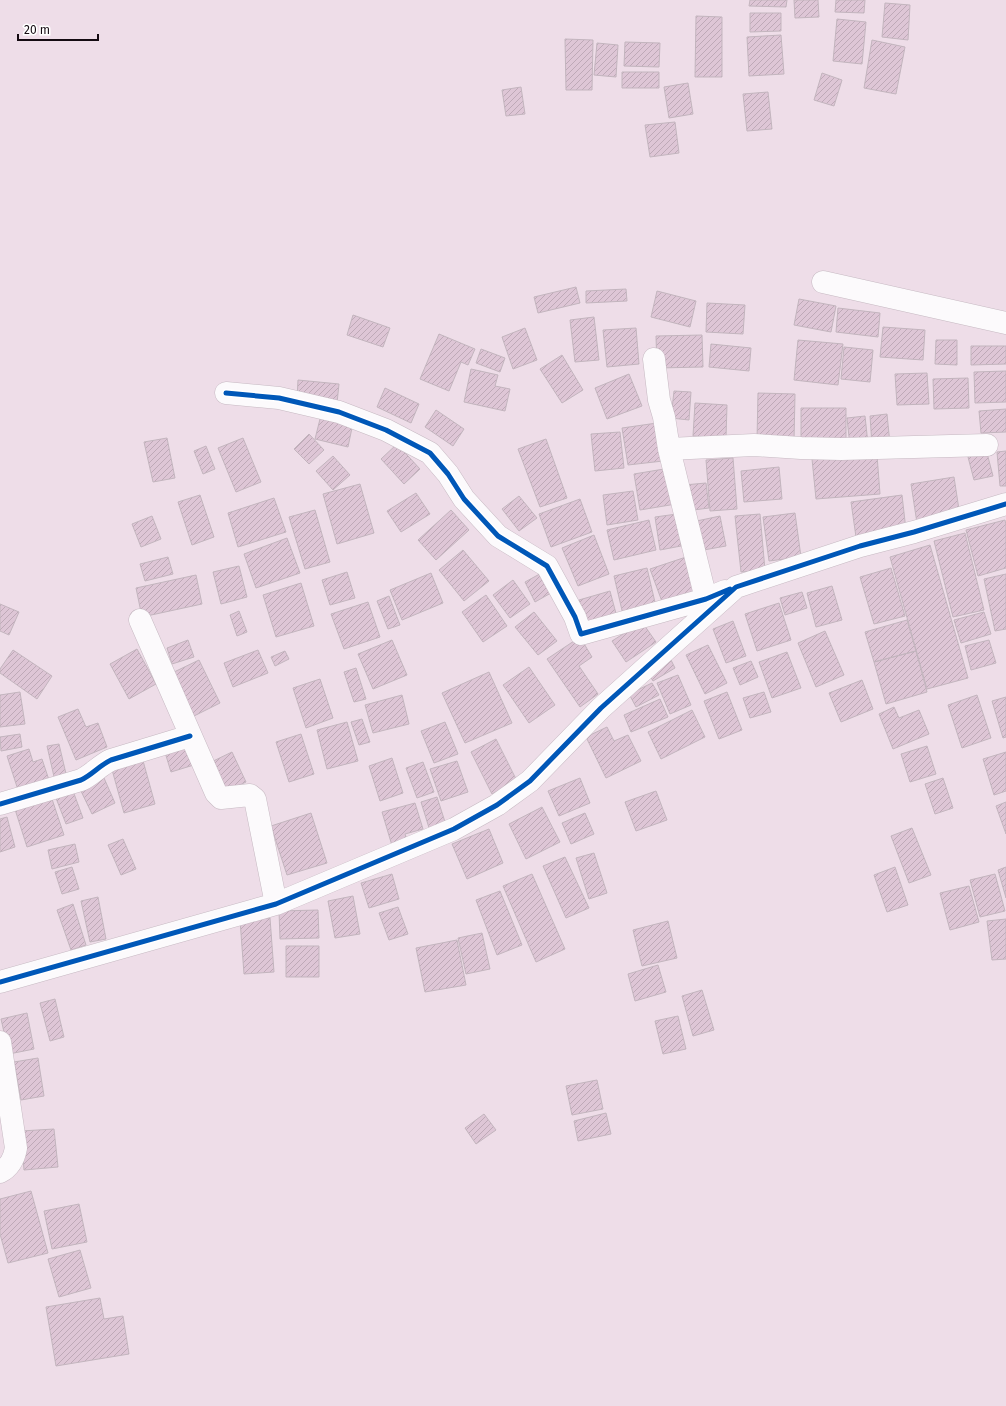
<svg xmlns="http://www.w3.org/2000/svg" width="1006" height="1406" viewBox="0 0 1006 1406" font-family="'Fira Sans',sans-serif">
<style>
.building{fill:url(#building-hatch);stroke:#c3b5be}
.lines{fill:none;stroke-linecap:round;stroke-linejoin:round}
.minor-casing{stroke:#c6b9c2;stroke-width:23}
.minor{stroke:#fcfafc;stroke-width:22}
.cycleway-casing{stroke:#fff;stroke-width:8}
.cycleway{stroke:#0057b8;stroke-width:5}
</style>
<defs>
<pattern id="building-hatch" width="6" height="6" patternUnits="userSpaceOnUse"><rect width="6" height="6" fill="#dec6d6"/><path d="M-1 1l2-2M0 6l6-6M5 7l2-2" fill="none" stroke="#bea9b7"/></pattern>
</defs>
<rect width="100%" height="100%" fill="#eedde8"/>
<path class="building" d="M750,0H787L786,7L749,6Z
M794,0H818L819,17L795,18Z
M836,0H865L864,13L835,12Z
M885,3L910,5L908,40L882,37Z
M750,13H781V31L750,32Z
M696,16L722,17V77H695Z
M837,19L866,22L862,64L833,61Z
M781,35L784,74L749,76L747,37Z
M565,39L593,40L592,90H566Z
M872,40L905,47L896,94L864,88Z
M625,42L660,43L659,67L624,66Z
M597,43L618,45L616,77L594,75Z
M622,72H659V88H622Z
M822,73L842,80L834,106L814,100Z
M688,83L693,114L669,118L664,87Z
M521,87L525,114L506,116L502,90Z
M768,92L772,129L747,131L743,94Z
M675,122L679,153L650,157L645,125Z
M576,287L580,303L538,313L534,297Z
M626,289L627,301L586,303V291Z
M657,291L696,301L690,327L651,317Z
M799,299L836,306L831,332L794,325Z
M707,303L745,305L743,334L706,332Z
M838,308L880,313L878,337L836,332Z
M353,315L390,328L383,347L347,335Z
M594,317L599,360L575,362L570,320Z
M883,327L925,330L923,360L880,357Z
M525,328L537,360L513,369L502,337Z
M636,328L639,364L607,367L603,330Z
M439,334L475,349L468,365L461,362L449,391L420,379Z
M702,335L703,367L657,368L656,336Z
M798,340L843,344L838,385L794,380Z
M936,340H957V365L935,364Z
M711,344L751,348L749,371L709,367Z
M971,346H1006V364L971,365Z
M844,347L873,350L870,382L841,379Z
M481,349L505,358L500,372L476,363Z
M562,355L583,390L562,403L540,369Z
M471,369L498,375L495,386L510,389L505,411L464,402Z
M1006,371V402L975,403L974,372Z
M927,373L929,404L897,405L895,374Z
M629,374L642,406L607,419L595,388Z
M968,378L969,408L934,409L933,379Z
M298,380L339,384L337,403L297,399Z
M385,388L419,404L411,423L377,407Z
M674,391L691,392L689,420L671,418Z
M758,393L795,394L794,441L757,440Z
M695,403L727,405L726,438L693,436Z
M801,408H846V442H801Z
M1006,409V432L981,433L979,411Z
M436,410L464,429L453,446L425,427Z
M887,414L890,444L872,445L870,416Z
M321,415L353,423L348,447L315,439Z
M865,416L868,444L850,446L847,418Z
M657,423L663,461L628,465L622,428Z
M620,432L624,468L595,471L591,434Z
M309,434L324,450L309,464L294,449Z
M167,438L175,478L153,482L144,442Z
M243,438L261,482L236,492L218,448Z
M546,439L567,498L540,507L518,449Z
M397,444L420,469L404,484L381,459Z
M206,446L215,469L203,474L194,451Z
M1006,451V486H1000L997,452Z
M987,453L993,476L974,480L968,457Z
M877,455L880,494L816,499L812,459Z
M333,456L350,475L333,490L316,471Z
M733,458L737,509L710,511L706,460Z
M779,467L782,499L744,502L741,471Z
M670,468L676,504L640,510L634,474Z
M954,477L960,516L917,523L911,484Z
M706,483L709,508L686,511L684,485Z
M360,484L374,533L337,544L323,494Z
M633,491L638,520L607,525L603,495Z
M416,493L430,514L401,532L387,511Z
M200,495L214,537L192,545L178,502Z
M902,495L906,530L856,537L851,502Z
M519,496L537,518L519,531L502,509Z
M274,498L286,532L238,547L228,513Z
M580,499L592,532L551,547L539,514Z
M315,510L330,562L305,569L289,517Z
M451,510L469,530L436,560L418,540Z
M795,513L801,557L769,561L763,517Z
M677,514L681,546L660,550L655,517Z
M760,514L765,570L741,572L735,516Z
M152,516L161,539L141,547L132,524Z
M720,516L726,546L698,551L692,522Z
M649,520L656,550L614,560L607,530Z
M1005,520L1006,525V568L978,576L966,530Z
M965,533L984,610L953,617L934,541Z
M594,535L609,574L578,586L562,548Z
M287,538L300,573L256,588L244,554Z
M930,545L968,678L927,689L890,557Z
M463,550L489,581L464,601L439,570Z
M168,557L173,574L145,581L140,564Z
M686,557L699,594L664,607L650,569Z
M239,566L247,597L221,604L213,572Z
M647,568L657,611L624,619L614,576Z
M891,568L905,616L874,624L860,577Z
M547,570L558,589L535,602L525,582Z
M347,572L355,598L330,605L322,580Z
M431,573L443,603L402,620L390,590Z
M1006,574V629L995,631L984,579Z
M196,575L202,604L142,617L136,588Z
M513,580L530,604L510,618L493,595Z
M301,583L314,626L276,637L263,595Z
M832,586L842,620L816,627L807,593Z
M610,591L618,621L588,630L579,600Z
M802,592L807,608L785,615L780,598Z
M486,595L507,626L483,642L462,612Z
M389,596L400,625L388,629L377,601Z
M368,602L380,637L344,649L331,614Z
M779,603L791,640L757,651L745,614Z
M0,604L19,612L9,635L0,631Z
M239,611L247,632L237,636L230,615Z
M534,612L557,641L538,655L515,627Z
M984,612L991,634L961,643L954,620Z
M907,620L916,651L874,662L865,632Z
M733,621L746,656L726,663L713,629Z
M642,622L656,642L626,662L612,641Z
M825,631L844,675L816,687L798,643Z
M580,637L592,657L579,666L598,694L580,707L547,659Z
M188,640L194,657L172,664L167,648Z
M392,640L407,675L373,689L358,654Z
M989,640L996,663L971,670L965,646Z
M708,645L727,683L705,694L686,655Z
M137,649L156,684L129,699L110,664Z
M13,650L52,676L37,699L0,673V669Z
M258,650L268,673L233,687L224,663Z
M285,651L289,659L275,666L271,657Z
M916,651L927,692L886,704L874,662Z
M787,652L801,688L772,698L759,662Z
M670,658L675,668L653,681L647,671Z
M199,660L220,703L194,716L172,673Z
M751,661L758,677L740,685L733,668Z
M529,667L555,705L529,723L503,685Z
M356,668L366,699L354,702L344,672Z
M489,672L512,723L465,743L442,693Z
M678,675L691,705L670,714L657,683Z
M320,679L333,718L306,728L293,688Z
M862,680L873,709L841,722L829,693Z
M652,683L659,695L636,707L629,694Z
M20,692L25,724L0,727V695Z
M727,692L742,730L719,739L704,701Z
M764,692L771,712L750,718L743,698Z
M402,695L409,724L373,733L365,705Z
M977,695L991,738L962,748L948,705Z
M1006,697V737L1003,738L992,701Z
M660,699L668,717L631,732L624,715Z
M894,707L899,718L919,710L929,734L893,749L879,714Z
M78,709L86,727L98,723L107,747L76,760L58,717Z
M692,710L705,737L661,759L648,732Z
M362,719L370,742L359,745L351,722Z
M347,722L358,761L327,769L317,730Z
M445,722L458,754L434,763L421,731Z
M607,727L614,741L628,735L641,761L606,778L586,737Z
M20,734L22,747L1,751L0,737Z
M301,734L314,774L289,782L276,742Z
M496,739L517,781L492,794L471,752Z
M189,741L197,764L171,772L164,749Z
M59,744L67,778L55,781L47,746Z
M927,746L936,774L910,782L901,754Z
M29,749L33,762L42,759L50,783L19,793L7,756Z
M232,752L246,782L221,794L207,764Z
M1006,752V791L994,795L983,759Z
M142,757L155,804L124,813L111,766Z
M392,758L403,793L380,801L369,766Z
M457,761L468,792L441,801L430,769Z
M423,762L434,792L417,798L406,768Z
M104,778L115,803L92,814L80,789Z
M580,778L590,803L559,816L548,791Z
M943,778L953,808L935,814L925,784Z
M49,790L64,835L27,847L13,803Z
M73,791L83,818L66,824L56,798Z
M656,791L667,820L636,831L625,802Z
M437,797L446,825L430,831L421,802Z
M1006,802V834L996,806Z
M415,803L423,829L405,834L409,845L393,849L382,812Z
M542,807L560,842L526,859L509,824Z
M311,813L327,863L287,875L271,826Z
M585,813L594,834L571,844L562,823Z
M7,817L15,847L0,852V819Z
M912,828L931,875L909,883L891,836Z
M489,829L503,863L467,879L452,844Z
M123,839L136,869L121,875L108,845Z
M75,844L79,862L52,869L48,850Z
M594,853L607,893L589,899L576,858Z
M565,857L589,908L566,918L543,866Z
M72,867L79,889L62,894L55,872Z
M895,867L908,905L887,912L874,875Z
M1006,867V898L998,870Z
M392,874L399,899L369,908L361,883Z
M532,874L565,949L536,962L503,886Z
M995,874L1005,911L980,917L970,880Z
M969,886L979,922L950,930L940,893Z
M500,891L522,945L497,955L476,900Z
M353,896L360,934L335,938L328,901Z
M98,897L106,939L90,942L81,901Z
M73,904L86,945L71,950L57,910Z
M398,907L408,934L389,940L379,913Z
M318,910L319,938L280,939L279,911Z
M270,918L274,972L244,974L240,920Z
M1006,919V959L992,960L987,921Z
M668,921L677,958L642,966L633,930Z
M482,933L490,969L466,974L458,938Z
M457,940L466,985L425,992L416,948Z
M286,946H319V977H286Z
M658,965L666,992L635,1001L628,974Z
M702,990L714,1030L693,1036L682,996Z
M55,999L64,1037L50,1041L40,1003Z
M27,1013L34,1049L9,1054L1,1019Z
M678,1016L686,1049L663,1054L655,1021Z
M38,1058L44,1096L21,1100L14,1062Z
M597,1080L603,1109L572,1115L566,1086Z
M606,1113L611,1134L578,1141L574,1121Z
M484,1114L496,1130L476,1144L465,1128Z
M54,1129L58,1167L24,1170L21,1131Z
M31,1191L48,1253L8,1263L0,1234V1199Z
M79,1204L87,1242L52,1249L44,1211Z
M80,1250L91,1288L59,1297L48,1259Z
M100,1298L104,1319L123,1316L129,1354L56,1366L46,1307Z"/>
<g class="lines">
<g class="minor-casing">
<path id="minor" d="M823,282L1006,323
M654,359L659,400L664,417L669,449L706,599
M226,393L279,398L339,412L386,430L430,453L448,474L464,499L498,536L547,566L575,617L581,634L706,599L725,591
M669,449L754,445L801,448L841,449L987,445
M140,620L216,793L221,798L250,795L255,799L276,904
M0,804L81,780C92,775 100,765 111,760L190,736
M0,982L276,904L454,829L497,805L530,781L601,708L736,587L860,546L914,532L1006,504
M0,1042L16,1148C14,1159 10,1167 0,1172"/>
</g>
<use href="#minor" class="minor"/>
<g class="cycleway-casing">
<path id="cycleway" d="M226,393L279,398L339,412L386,430L430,453L448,474L464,499L498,536L547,566L575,617L581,634L706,599L730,589
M0,804L81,780C92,775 100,765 111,760L190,736
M0,982L276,904L454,829L497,805L530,781L601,708L736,587L860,546L914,532L1006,504"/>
</g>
<use href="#cycleway" class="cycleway"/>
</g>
<path d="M18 34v6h80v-6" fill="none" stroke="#140a11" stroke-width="2"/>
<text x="24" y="34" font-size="12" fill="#140a11" stroke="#ffffff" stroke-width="3" paint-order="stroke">20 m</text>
</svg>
